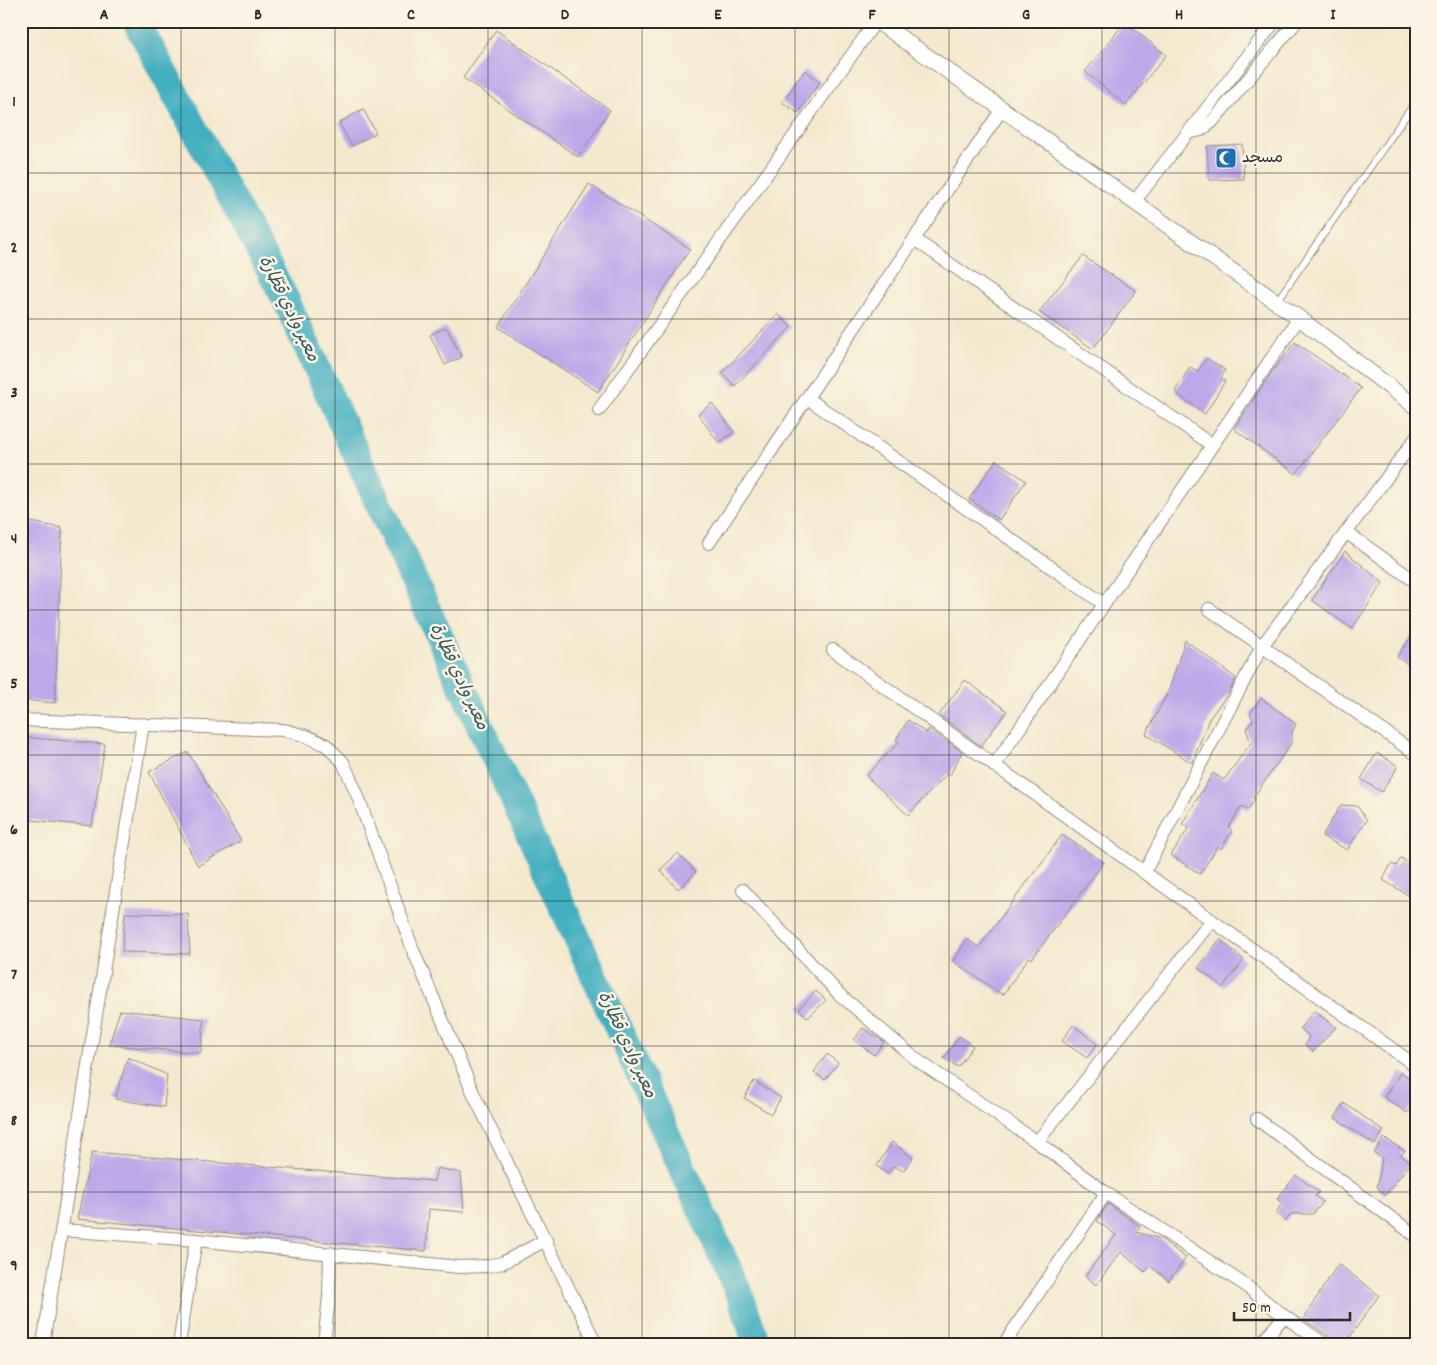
<svg xmlns="http://www.w3.org/2000/svg" width="1437" height="1365" viewBox="0 0 1437 1365" font-family="Dekko,'Playpen Sans Arabic',sans-serif">
<style>
.lines{fill:none;stroke-linecap:round;stroke-linejoin:round}
.river{stroke:#42afc0;stroke-width:28}
.building{fill:#bca9e9}
.service-casing{stroke:#908a7d;stroke-width:8}
.minor-casing{stroke:#908a7d;stroke-width:14}
.tertiary-casing{stroke:#908a7d;stroke-width:17}
.service{stroke:#fff;stroke-width:6}
.minor{stroke:#fff;stroke-width:12}
.tertiary{stroke:#fff;stroke-width:15}
.grid{fill:none;stroke:#2b2b2b;stroke-width:1;stroke-opacity:0.55}
.labels{text-anchor:middle;dominant-baseline:central;stroke-width:5;stroke-linejoin:round;paint-order:stroke}
.poi-label{font-size:16px;fill:#2b2b2b;stroke:#fcf5e5;text-anchor:start}
.water-label{font-size:18px;font-style:italic;fill:#33595f;stroke:#fcf5e5}
.neatline{fill:none;stroke:#2b2b2b;stroke-width:2}
.grid-label{font-size:16px;text-anchor:middle;font-weight:bold;fill:#2b2b2b}
</style>
<rect width="100%" height="100%" fill="#fcf5e5"/>
<filter id="ink" filterUnits="userSpaceOnUse"><feTurbulence type="fractalNoise" baseFrequency=".02" numOctaves="2"/><feDisplacementMap in="SourceGraphic" scale="10" xChannelSelector="R" yChannelSelector="G"/><feConvolveMatrix kernelMatrix="1 2 1 2 8 2 1 2 1" color-interpolation-filters="sRGB"/></filter>
<filter id="wash" filterUnits="userSpaceOnUse"><feTurbulence type="fractalNoise" baseFrequency=".0096" numOctaves="4" result="noise"/><feDisplacementMap in="SourceGraphic" scale="20" xChannelSelector="R" yChannelSelector="G"/><feGaussianBlur stdDeviation="1.12" result="paint"/><feColorMatrix in="noise" values="0 0 0 0 0 0 0 0 0 0 0 0 0 0 0 0 0 1.4 0 .05"/><feComposite in="paint" operator="in"/></filter>
<g filter="url(#wash)">
<rect width="100%" height="100%" fill="#f4e9cf"/>
<g class="lines">
<path class="river" d="M136,21L284,296L740,1295L757,1344"/>
</g>
<g id="blocks">
<path class="building" d="M1125,22L1166,55L1126,105L1085,72Z
M496,30L610,110L578,157L463,78Z
M805,70L820,82L798,113L782,102Z
M363,109L376,133L352,146L339,123Z
M1242,144L1244,179L1209,180L1207,146Z
M589,184L690,249L598,392L498,327Z
M1083,256L1136,291L1093,349L1039,312Z
M778,314L791,327L735,386L722,373Z
M446,327L462,357L445,365L430,335Z
M1295,342L1361,388L1296,474L1234,429L1271,373Z
M1207,358L1225,370L1221,378L1225,381L1205,414L1185,400L1175,391L1190,367L1198,371Z
M712,403L734,432L719,443L698,414Z
M996,460L1026,481L999,520L969,499Z
M21,520L62,528L55,703L21,700Z
M1345,551L1383,583L1352,629L1312,600Z
M1416,629V670L1397,657Z
M1185,640L1236,678L1229,692L1209,719L1192,763L1146,734L1169,690Z
M965,680L1007,711L981,746L939,715Z
M1261,698L1296,724L1292,732V742L1253,798L1255,799L1248,810L1242,806L1229,827L1232,831L1221,849L1218,846L1200,874L1171,855L1189,828L1182,824L1213,773L1224,780L1251,743L1246,729L1253,720L1250,714Z
M908,720L926,733L929,729L962,752L950,775L947,774L908,815L866,776L899,742L896,740Z
M21,737L105,744L92,826L21,819Z
M188,752L241,841L198,866L149,772Z
M1377,753L1398,766L1382,792L1361,779Z
M1341,805L1357,806L1367,820L1347,850L1322,836Z
M1062,835L1104,862L1032,959L1029,957L1003,995L953,961L967,939L979,947Z
M678,853L696,872L678,889L660,870Z
M1401,858L1416,868V900L1383,880L1391,864L1396,866Z
M125,913L188,914L190,954L122,952Z
M1220,939L1244,960L1223,987L1198,968Z
M816,991L826,1000L808,1018L799,1009Z
M120,1010L204,1019L201,1053L109,1045Z
M1314,1011L1336,1027L1313,1052L1305,1045L1309,1036L1300,1028Z
M1073,1025L1097,1044L1087,1058L1062,1041Z
M863,1028L884,1042L874,1055L854,1040Z
M959,1036L973,1046L958,1067L944,1058Z
M827,1054L838,1063L825,1080L814,1072Z
M128,1057L167,1075L164,1107L115,1099Z
M1401,1072L1416,1083V1102L1407,1113L1384,1097Z
M754,1081L781,1098L771,1114L744,1098Z
M1344,1103L1384,1131L1375,1145L1335,1118Z
M1384,1138L1405,1151L1401,1155L1411,1163L1385,1195L1377,1187L1382,1158L1374,1153Z
M892,1142L913,1158L903,1171L894,1166L887,1174L877,1166Z
M92,1152L434,1181L437,1168L461,1173L464,1212L429,1209L426,1251L77,1219Z
M1296,1175L1319,1192L1315,1196L1323,1202L1313,1214H1291L1285,1222L1276,1213L1282,1203L1277,1199Z
M1108,1204L1140,1226L1136,1232L1161,1239L1186,1258L1169,1281L1150,1266L1145,1272L1121,1252L1096,1285L1085,1276L1116,1235L1097,1221Z
M1338,1264L1379,1295L1345,1344H1340L1303,1319Z"/>
</g>
</g>
<g filter="url(#ink)">
<use href="#blocks" fill-opacity="0" stroke="#908a7d" stroke-width="1"/>
<g class="lines">
<g class="service-casing">
<path id="service" d="M1277,301L1416,101"/>
</g>
<g class="minor-casing">
<path id="minor" d="M1188,133L1201,130L1212,122L1297,21
M1134,202L1275,21
M914,239L1212,445
M807,398L1104,604
M599,410L876,21
M1346,532L1416,582
M709,543L1002,109
M1209,609L1416,754
M833,650L1416,1066
M21,720L284,730L306,736L326,745L343,762L357,794L413,950L474,1095L596,1344
M994,766L1299,318
M1144,873L1262,646L1416,438
M743,890L840,995L917,1060L1037,1142L1106,1193L1245,1285L1284,1316L1324,1344
M1257,1119L1416,1236
M1037,1142L1212,920
M61,1230L196,1240L459,1267L487,1266L502,1263L546,1240
M43,1344L143,724
M179,1344L196,1240
M324,1344L329,1296L330,1253
M1004,1344L1106,1193
M1261,1344L1284,1316"/>
</g>
<g class="tertiary-casing">
<path id="tertiary" d="M877,21L1299,318L1416,407"/>
</g>
<use href="#service" class="service"/>
<use href="#minor" class="minor"/>
<use href="#tertiary" class="tertiary"/>
</g>
</g>
<path class="grid" d="M181,21V1344M335,21V1344M488,21V1344M642,21V1344M795,21V1344M949,21V1344M1102,21V1344M1256,21V1344M21,173H1416M21,319H1416M21,464H1416M21,610H1416M21,755H1416M21,901H1416M21,1046H1416M21,1192H1416"/>
<defs>
<g id="mosque-square" transform="scale(1.125)"><rect x="-9" y="-9" width="18" height="18" rx="4" fill="#1f6fb2" stroke="#fcf5e5"/><path d="M3.5-4.9A6 6 0 1 0 3.5 4.9A5 5 0 1 1 3.5-4.9Z" fill="#fff"/></g>
</defs>
<g fill-rule="evenodd">
<use href="#mosque-square" x="1226" y="158"/>
</g>
<g class="labels">
<g class="poi-label">
<text x="1242" y="158">مسجد</text>
</g>
<g class="water-label">
<text transform="translate(288 309) rotate(64)">معبر وادي قطّارة</text>
<text transform="translate(458 677) rotate(65)">معبر وادي قطّارة</text>
<text transform="translate(626 1045) rotate(65)">معبر وادي قطّارة</text>
</g>
</g>
<rect width="1437" height="1365" fill="none" stroke="#fcf5e5" stroke-width="55"/>
<path d="M1234 1312v8h116v-8" fill="none" stroke="#2b2b2b" stroke-width="2.5"/>
<text x="1242" y="1312" font-size="15" fill="#2b2b2b" stroke="#fcf5e5" stroke-width="4" paint-order="stroke">50 m</text>
<rect x="28" y="28" width="1382" height="1310" class="neatline"/>
<g class="grid-label">
<text x="104" y="19">A</text>
<text x="258" y="19">B</text>
<text x="411" y="19">C</text>
<text x="565" y="19">D</text>
<text x="718" y="19">E</text>
<text x="872" y="19">F</text>
<text x="1026" y="19">G</text>
<text x="1179" y="19">H</text>
<text x="1333" y="19">I</text>
<text x="14" y="106">1</text>
<text x="14" y="252">2</text>
<text x="14" y="397">3</text>
<text x="14" y="543">4</text>
<text x="14" y="688">5</text>
<text x="14" y="834">6</text>
<text x="14" y="979">7</text>
<text x="14" y="1125">8</text>
<text x="14" y="1270">9</text>
</g>
</svg>
